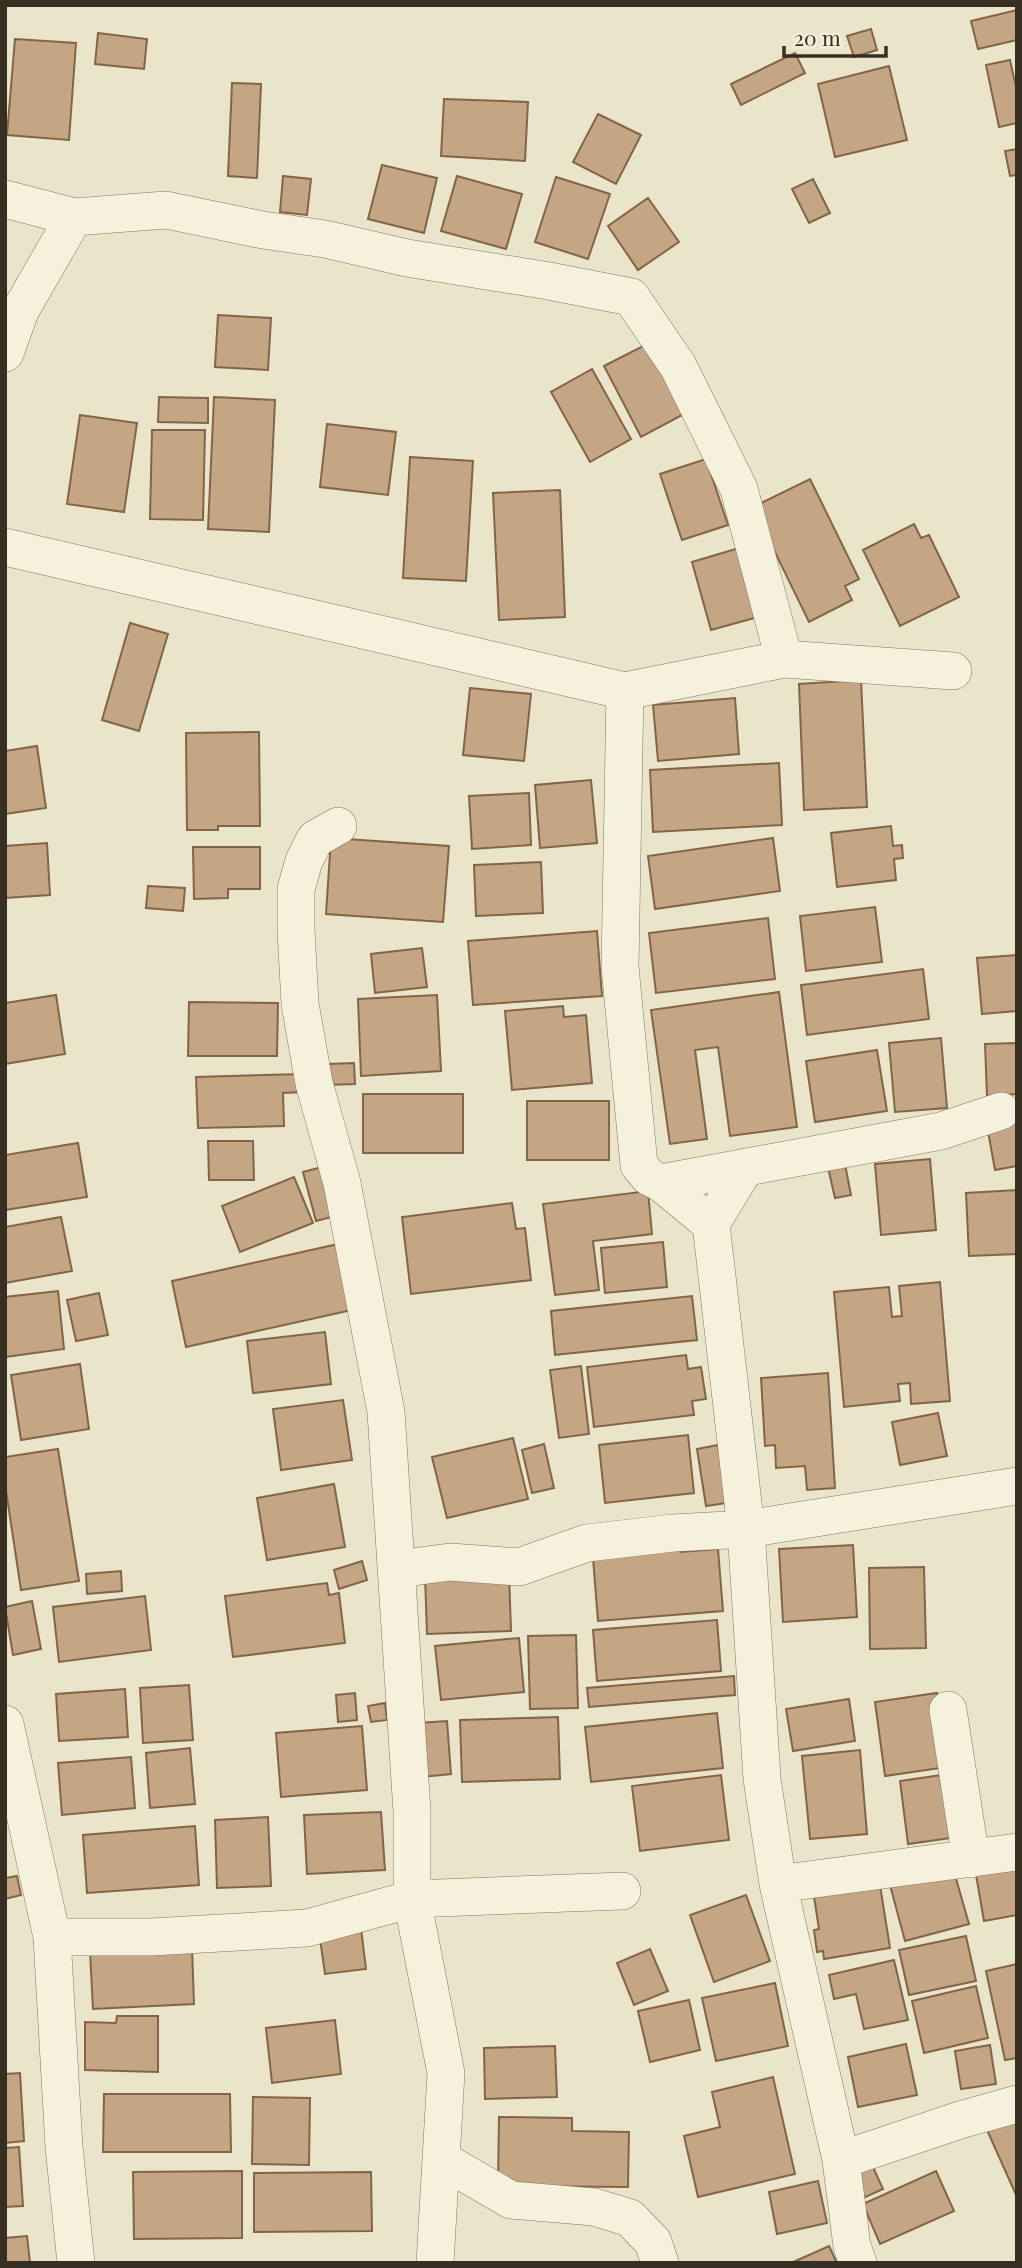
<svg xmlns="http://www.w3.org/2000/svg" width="1022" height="2268" viewBox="0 0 1022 2268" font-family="'Playfair Display',serif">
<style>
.building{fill:#c4a584;stroke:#826548;stroke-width:2}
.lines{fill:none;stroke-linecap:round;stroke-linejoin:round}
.minor-casing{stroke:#857860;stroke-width:38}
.minor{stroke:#f6f1dd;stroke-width:37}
</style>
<rect width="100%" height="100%" fill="#eae4ca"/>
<path class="building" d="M1017,10V40L978,49L971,21Z
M871,29L877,50L854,57L847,36Z
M98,33L147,39L144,69L95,64Z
M15,39L76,43L69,140L7,135Z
M795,53L805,73L741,105L731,84Z
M1010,60L1017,91V123L999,127L986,65Z
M889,66L907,140L835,157L818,84Z
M232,83L261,84L257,178L228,176Z
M444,99L528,102L525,161L441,156Z
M598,114L641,135L616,184L573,162Z
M1017,149V175L1010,176L1005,151Z
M382,165L437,178L424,233L368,219Z
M283,176L311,179L307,215L280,212Z
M457,176L522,194L506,249L441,231Z
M556,177L610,194L588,259L535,242Z
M813,179L830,213L809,223L792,189Z
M648,198L679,242L638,270L608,226Z
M218,315L271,318L268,370L215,367Z
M647,344L684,414L641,437L604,366Z
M592,369L631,439L590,462L551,392Z
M159,397L208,398V423L158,422Z
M214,397L275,400L269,532L208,529Z
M80,415L137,423L124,512L67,504Z
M327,424L396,432L388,495L320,487Z
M152,430H205L203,520L150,519Z
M410,457L473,461L466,581L403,578Z
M706,459L728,525L682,540L660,474Z
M810,479L859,579L845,586L852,600L809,622L753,507Z
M560,490L565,617L499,620L493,493Z
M914,524L921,538L929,535L959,597L900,626L863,550Z
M739,548L758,617L711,630L692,562Z
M130,623L168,634L139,731L102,720Z
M861,680L867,807L804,810L799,684Z
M470,688L531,694L524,761L463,755Z
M735,698L739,754L658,761L653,705Z
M259,732L260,826H218V830H187L186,733Z
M37,746L46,808L5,814V751Z
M779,763L782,825L653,832L650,770Z
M591,780L597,843L540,848L535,785Z
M529,793L531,845L472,849L469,796Z
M891,826L893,846L902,845L903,858L894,859L896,880L837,887L831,833Z
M331,838L449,846L443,922L326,914Z
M773,838L780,891L655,909L648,856Z
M47,843L50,895L5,898V846Z
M193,847H260V889H228V898L194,899Z
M541,862L543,913L476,916L474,865Z
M148,886L185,888L183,911L146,908Z
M875,907L882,962L806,971L800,916Z
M768,918L775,979L656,993L649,933Z
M597,931L602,996L473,1005L468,941Z
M422,948L427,987L375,993L371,954Z
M1017,955V1011L982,1014L977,958Z
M923,969L929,1019L807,1035L801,985Z
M779,992L797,1127L730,1136L718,1047L695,1050L707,1139L670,1144L651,1010Z
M56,995L65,1054L5,1064V1003Z
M437,995L441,1071L361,1076L358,999Z
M189,1002L278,1003L277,1056H188Z
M563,1006L564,1017L586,1015L592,1083L512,1090L505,1011Z
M941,1038L947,1108L895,1112L889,1043Z
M1017,1043V1094L987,1096L985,1044Z
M877,1050L887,1111L815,1122L806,1061Z
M354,1063L355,1084L327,1085V1064Z
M303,1074V1092L283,1093L284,1126L198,1128L196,1077Z
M363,1094H463V1153H363Z
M527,1101H609V1160H527Z
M1017,1115V1166L995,1170L986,1120Z
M208,1141H253L254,1180H209Z
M78,1143L87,1197L5,1210V1155Z
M844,1159L851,1195L835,1198L827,1163Z
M930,1159L936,1230L881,1235L875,1164Z
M326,1166L339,1215L316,1221L303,1172Z
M294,1177L313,1223L240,1252L222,1206Z
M1017,1190V1254L969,1256L966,1193Z
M648,1191L652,1234L593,1241L599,1290L555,1295L543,1204Z
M512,1203L516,1229L525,1228L531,1280L411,1294L402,1217Z
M61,1217L72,1271L5,1283V1227Z
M663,1242L667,1287L605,1293L601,1248Z
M338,1244L352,1310L186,1347L172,1281Z
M940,1282L950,1401L911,1404L910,1383L898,1384L900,1401L844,1407L834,1292L889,1287L892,1317L902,1316L899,1286Z
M58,1291L64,1349L5,1357V1297Z
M99,1293L108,1335L76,1341L67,1300Z
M692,1296L697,1340L555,1355L551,1311Z
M325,1332L331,1384L253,1393L247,1341Z
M686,1355L688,1369L701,1367L706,1399L692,1401L694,1415L594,1427L587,1367Z
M80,1364L89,1429L21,1440L11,1375Z
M581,1366L589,1434L559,1438L550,1370Z
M828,1373L835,1488L807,1490L805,1466L776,1468L775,1445L765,1446L761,1378Z
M343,1400L352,1460L281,1470L273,1409Z
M938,1413L947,1456L900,1465L892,1422Z
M688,1435L694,1493L605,1503L599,1445Z
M513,1438L528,1499L447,1518L432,1457Z
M544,1444L554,1488L532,1493L522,1450Z
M718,1445L727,1503L706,1506L697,1449Z
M58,1449L79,1581L21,1590L5,1484V1457Z
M334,1484L345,1547L267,1560L257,1498Z
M680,1540L681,1552L718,1549L723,1611L598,1621L593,1558Z
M853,1545L857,1617L783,1622L779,1549Z
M362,1561L367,1580L339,1589L334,1570Z
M924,1567L926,1648L870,1649L869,1568Z
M121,1571L122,1591L87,1594L86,1574Z
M509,1572L511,1631L427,1634L425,1576Z
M327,1583L329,1595L339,1593L345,1643L233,1657L225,1596Z
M145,1596L151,1650L59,1662L53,1607Z
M32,1601L41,1649L13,1655L5,1607Z
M717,1620L721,1671L597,1681L593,1630Z
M576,1635L578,1708L530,1709L528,1636Z
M519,1638L524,1692L441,1700L435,1646Z
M734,1676L735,1695L589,1707L587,1688Z
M189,1685L193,1740L143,1743L140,1688Z
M125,1689L128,1737L59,1741L56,1694Z
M355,1693L357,1720L338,1722L336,1695Z
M937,1693L947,1767L885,1776L875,1702Z
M849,1699L855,1741L793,1751L786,1709Z
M385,1703L387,1720L371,1722L368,1706Z
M717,1713L723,1768L591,1782L585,1727Z
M558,1717L560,1779L462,1782L460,1720Z
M447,1721L451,1774L422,1777L418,1723Z
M362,1726L367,1790L281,1797L276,1733Z
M190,1748L195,1804L150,1808L146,1753Z
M860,1750L867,1834L810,1839L802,1756Z
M131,1757L135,1808L62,1815L58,1763Z
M949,1774L958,1837L908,1844L900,1781Z
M721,1775L729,1840L640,1851L632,1786Z
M381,1812L385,1870L307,1874L304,1815Z
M268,1817L271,1886L217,1888L215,1820Z
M195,1826L199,1885L87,1893L83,1835Z
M1017,1861V1915L984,1921L975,1869Z
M953,1868L969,1924L905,1941L890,1885Z
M17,1876L21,1895L5,1899V1878Z
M879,1879L890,1948L824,1959L823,1951L817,1952L814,1930L819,1929L813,1890Z
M746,1895L770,1961L714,1982L690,1915Z
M360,1920L366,1969L325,1974L318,1925Z
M966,1936L976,1981L909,1995L899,1950Z
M192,1947L194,2004L93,2009L90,1952Z
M650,1949L668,1991L634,2005L617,1963Z
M894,1960L908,2020L864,2029L856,1994L834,1999L829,1975Z
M1017,1964V2058L1005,2060L986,1971Z
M775,1983L788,2046L716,2061L702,1998Z
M976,1986L988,2038L924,2053L912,2001Z
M689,2000L700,2050L650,2062L638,2011Z
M117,2016H158V2072L85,2070V2022L116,2023Z
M335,2020L341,2074L272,2083L266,2028Z
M906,2044L917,2095L858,2107L848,2057Z
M990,2045L996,2084L961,2089L955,2051Z
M555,2046L557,2097L485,2099L484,2048Z
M20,2073L24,2141L5,2143V2074Z
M773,2077L795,2174L698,2197L684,2136L720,2127L712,2092Z
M104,2094H230L231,2152H103Z
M253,2097L310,2098L309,2165L252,2164Z
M1017,2116V2197L987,2130Z
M499,2117L572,2118V2131L629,2132L628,2187L498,2186Z
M19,2147L23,2206L5,2207V2148Z
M868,2156L883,2189L861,2199L846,2166Z
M242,2171V2238L134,2239L133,2172Z
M936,2171L954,2211L880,2244L863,2204Z
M371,2172L372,2231L254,2232V2173Z
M818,2181L827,2223L777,2234L769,2192Z
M27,2236L30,2263H5V2238Z
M829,2246L837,2263H791Z"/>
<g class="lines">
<g class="minor-casing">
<path id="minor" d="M5,199L74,217L166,210L263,230L325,239L407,258L549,281L631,297L678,366L739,489L784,659
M5,353L20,311L74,217
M5,547L625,691L784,659L953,671
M625,691L620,967L639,1165L649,1177L661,1183L711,1224
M338,826L315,839L304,861L296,889V930L300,1004L314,1083L342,1183L386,1412L412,1812V1899L446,2073L435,2263
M745,1168L711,1224L746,1529L762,1779L778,1884L841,2160L852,2246L858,2263
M661,1183L941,1131L1001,1111
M398,1569L450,1562L519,1567L587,1543L673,1533L746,1529L1017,1486
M948,1710L971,1859
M5,1724L52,1937L64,2147L76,2263
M778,1884L1017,1852
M52,1937H151L307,1928L412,1899L622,1891
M442,2160L511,2200L594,2207L630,2218L653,2242L660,2263
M841,2160L960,2120L1017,2104"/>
</g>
<use href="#minor" class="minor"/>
</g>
<rect width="1022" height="2268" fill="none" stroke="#372f22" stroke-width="14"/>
<path d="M784 46v10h102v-10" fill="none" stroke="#372f22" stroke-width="3.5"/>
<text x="794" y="46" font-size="21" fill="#372f22" stroke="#f3eed9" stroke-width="5" paint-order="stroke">20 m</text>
</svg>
